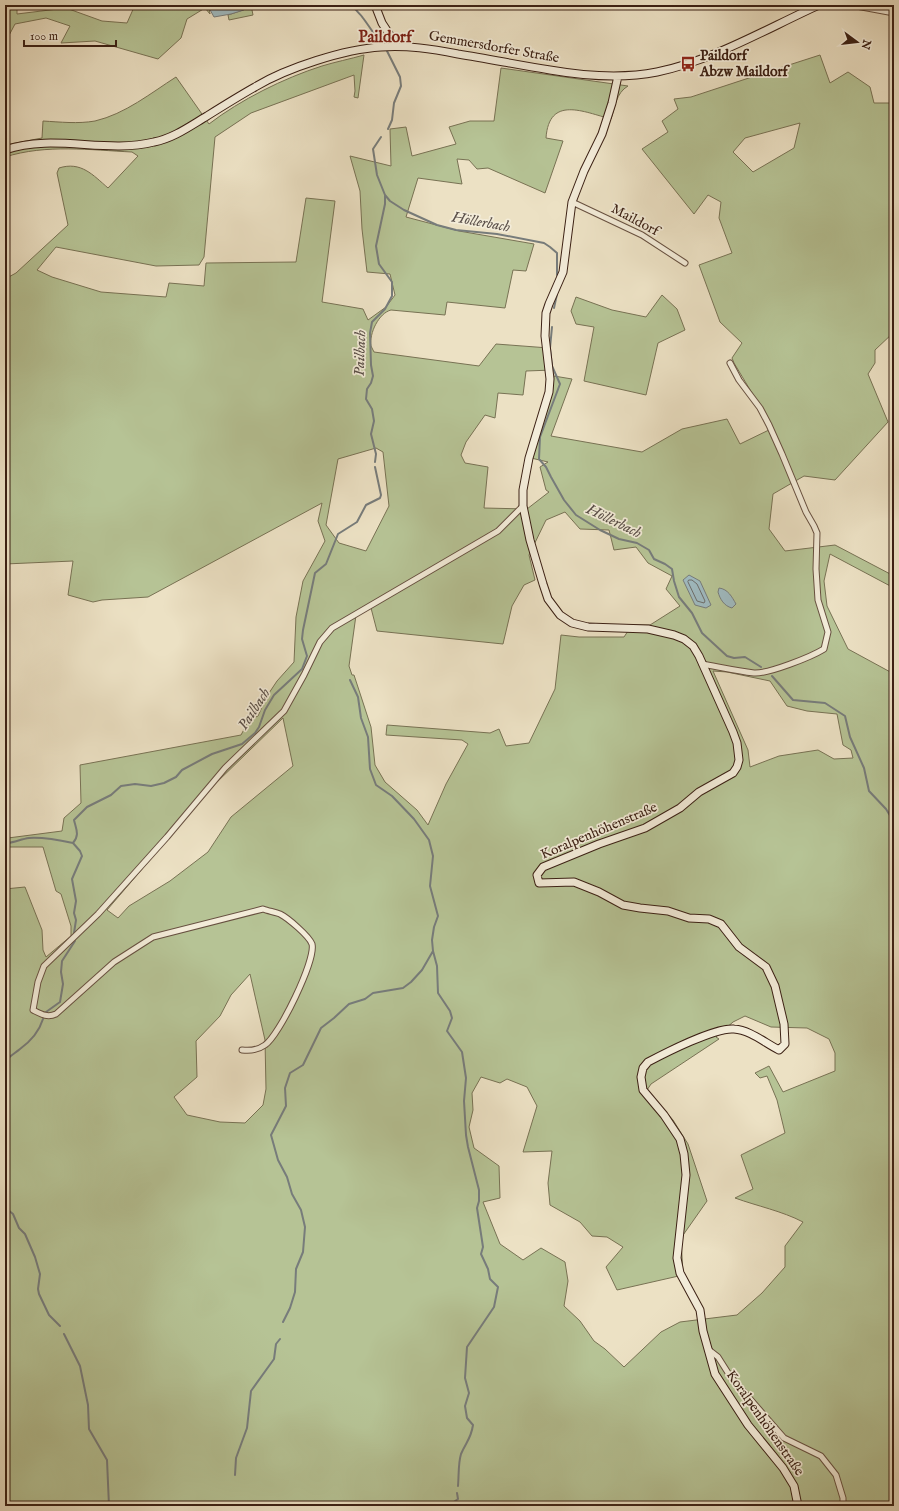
<svg xmlns="http://www.w3.org/2000/svg" width="899" height="1511" viewBox="0 0 899 1511" font-family="'IM FELL English',serif">
<style>
.green{fill:#b6c395;stroke:#787254;fill-rule:evenodd}
.water{fill:#9fbac0;stroke:#777c7b}
.lines{fill:none;stroke-linecap:round;stroke-linejoin:round}
.shore{stroke:#6d6d6a;stroke-width:1}
.stream{stroke:#777c7b;stroke-width:2}
.street-casing{stroke:#675040;stroke-width:7}
.secondary-casing{stroke:#3b2014;stroke-width:9}
.street{stroke:#f3ecd9;stroke-width:5}
.secondary{stroke:#f3ecd9;stroke-width:7}
.labels{text-anchor:middle;dominant-baseline:central;stroke-width:3.5;stroke-linejoin:round;paint-order:stroke}
.street-label{font-size:14px;fill:#3b2014;stroke:#f3ecd9}
.poi-label{font-size:14px;font-weight:bold;fill:#3b2014;stroke:#f3ecd9;text-anchor:start}
.water-label{font-size:15px;font-style:italic;fill:#594e48;stroke:#f3ecd9}
.quarter-label{font-size:16px;font-weight:bold;fill:#7a1f14;stroke:#f3ecd9}
</style>
<rect width="100%" height="100%" fill="#ece1c4"/>
<filter id="stains"><feTurbulence type="fractalNoise" baseFrequency=".005" numOctaves="4"/><feColorMatrix values="0 0 0 0 .2 0 0 0 0 .09 0 0 0 0 .02 0 0 0 .5 -.17"/></filter>
<radialGradient id="worn" r=".72"><stop offset=".6" stop-color="#630" stop-opacity="0"/><stop offset="1" stop-color="#630" stop-opacity=".3"/></radialGradient>
<path class="green" d="M5,5H17V14L66,8L102,21L127,23L135,5H214L209,8L210,14L205,8L187,19L181,38L158,59L95,41L61,43L70,26L46,18L15,24L5,43Z
M243,5H251L253,15L229,20L228,15L243,10Z
M364,55L358,98L354,97L355,91L354,75L251,113L215,137L204,257L199,265L156,266L56,247L37,270L52,277L101,292L166,297L169,283L204,286L206,263L296,262L306,198L335,201L322,302L363,309L368,320L386,307L395,295L390,274L367,272L362,229L360,191L350,156L391,166L390,129L406,127L412,156L456,144L449,127L470,121H494L501,68L628,86C616,93 615,107 611,119C584,112 549,95 546,138L563,141L545,193L488,168L477,169L469,160L457,159L462,184L418,178L406,217L459,231L534,244L526,271L513,270L505,308L447,302L445,315L391,310C379,313 369,333 371,346C372,348 373,350 374,352L479,366L496,344L549,348L553,370L526,371L523,395L498,393L495,418L485,415L466,442L461,455L465,463L488,467L484,508L527,509L549,492L546,490L540,467L548,462L531,458L552,388L554,376L572,379L551,436L642,452L682,429L727,419L740,444L773,428L734,363L732,358L742,343L720,322L699,265L732,253L719,218L721,202L708,195L694,214L642,149L668,132L662,121L678,109L674,99L691,97L761,74L820,55L830,83L848,72L870,87L874,103H894V332L875,350V363L868,374L888,422L835,480L804,476L773,494L769,529L785,551L835,545L894,576V588L830,554L824,581L827,606L848,649L894,674V1506H5V889L25,887L42,930L43,950L46,957L71,936V926L61,894L56,891L43,847H6L8,838L62,831L64,818L81,803L80,765L241,735L249,720L258,716L267,696L277,681L294,662L296,617L303,581L325,541L318,521L322,503L148,597L102,600L93,602L68,595L73,561L5,564V279L16,273L68,225L57,173L59,168C81,161 93,175 108,188L138,156L132,152C90,150 46,144 5,157V145L42,138L43,121C60,122 78,124 95,121C125,114 151,93 176,77L209,124C240,100 284,78 322,66C335,62 350,59 364,55ZM800,123L794,148L753,172L733,152L745,138ZM376,448L383,452L389,506L366,551L339,543L326,525L338,459ZM565,512L580,529L609,530L614,550L636,547L648,563L672,576L666,589L680,606L650,625H632L624,637H579L561,635L555,689L529,743L506,746L499,729L490,733L387,725L386,735L462,740L468,744L446,784L428,825L417,810L385,782L375,765L371,727L354,675H352L349,666L356,615L371,608L377,631L503,644L512,606L524,585L535,580L529,555L546,520ZM713,671L727,672L770,681L787,706L807,711L837,714L843,745L851,750L853,758L834,759L818,750L779,756L750,767L748,750ZM283,718L293,766L231,817L208,852L170,881L129,906L118,918L107,910L215,784ZM250,974L265,1040L266,1089L263,1105L245,1123L220,1122L187,1115L174,1097L197,1077L196,1041L220,1016L231,995ZM745,1016L771,1027L807,1028L829,1039L835,1053V1071L783,1092L769,1066L755,1073L760,1078L767,1076L777,1100L785,1133L741,1155L753,1189L735,1198C757,1206 782,1211 803,1222L785,1246V1267L762,1293L737,1315L680,1322L661,1332L624,1367L605,1349L594,1341L580,1321L564,1306L568,1281L565,1262L541,1248L523,1260L500,1244L483,1202L500,1198L499,1166L474,1148L469,1127L473,1110L472,1093L481,1077L500,1083L507,1079L527,1087L537,1106L523,1152L552,1151L548,1183L550,1205L580,1222L592,1236L607,1237L623,1247L606,1267L617,1290L683,1275L681,1238L707,1201L688,1144L673,1120L647,1090L651,1084L719,1039L716,1037L733,1022Z
M662,295L677,309L685,330L658,343L646,395L584,381L594,327L576,324L571,311L576,297L612,310L646,317Z"/>
<path class="water" d="M214,5H243L244,10L231,14L214,17L209,8Z
M689,575L700,581L711,605L706,608L695,605L683,580Z
M719,588C728,589 732,597 736,604L732,608C724,606 720,599 718,592Z"/>
<g class="lines">
<path class="shore" d="M689,580H692L697,584L705,601L704,603L697,601L688,582Z"/>
<path class="stream" d="M353,5C355,11 359,12 363,18C369,26 374,34 380,42
M387,51L400,77L401,86L394,103L392,120L388,129
M385,195L390,201L404,210L437,225L456,230L497,234L544,243L550,247L557,253V275
M554,308L557,294
M552,327L550,348L552,366L560,384L540,437L539,459L546,467L551,477L564,500L576,515L600,530L619,539L637,543L649,550L654,559L665,564L672,569L674,581L679,597L692,613L702,633L727,656L734,658L745,657L761,667
M375,462L376,454L371,434L374,421L372,409L366,399L367,389L371,383L373,376L371,365L370,333L372,322L385,309L392,296V282L379,264L376,246L385,204V195L377,175L373,149L381,137
M772,676L793,700L825,703L845,716L850,737L864,768L869,791L886,809L894,822
M350,680L358,697L361,718L368,737L370,769L376,785L392,796L414,819L429,840L433,856L430,886L438,916L434,927L432,940L433,951L437,966L438,993L450,1011L452,1018L447,1031L462,1052L466,1078L464,1101L466,1135L468,1147L479,1190V1201L477,1208L483,1247L481,1254L488,1269L490,1279L498,1287L494,1307L467,1347L465,1378L469,1393L465,1406L467,1418L473,1425C471,1439 466,1442 461,1454C458,1464 459,1475 458,1486
M8,843C15,842 22,839 29,838C44,837 59,840 73,843
M73,843C80,835 76,829 74,820L87,807L111,795L121,786L135,784L151,786L164,783L176,777L182,770L212,754L242,744L255,733L259,727L265,710L274,695L302,669L307,656L302,639L303,630L315,573L326,564L338,534L357,522L366,505L380,498L381,495L375,467
M73,843L80,851L82,856L72,879L76,901L74,913L76,920L74,933
M46,1012L60,1002L63,984L61,972L62,961L75,941
M5,1062C9,1056 14,1054 20,1049C31,1041 39,1032 43,1019
M5,1204L8,1210L13,1214L19,1228L25,1234L35,1257L40,1274L38,1289L39,1294L49,1315L60,1326
M283,1322L290,1308L295,1292L296,1269L303,1252L305,1227L301,1210L292,1194L287,1177L278,1160L271,1135L286,1106L285,1088L290,1073L303,1065L321,1028L334,1018L349,1004L365,999L373,993L403,988L411,982L422,970L433,951
M64,1334L80,1366L88,1405L89,1429L107,1460L109,1506
M235,1475L236,1458L247,1428L251,1391L274,1359L276,1344L280,1339
M448,1506L458,1499L457,1493"/>
<g class="street-casing">
<path id="street" d="M851,5L894,13
M572,202L642,235L685,263
M702,664C719,667 737,671 754,673C768,674 811,657 824,649L828,632L818,600L816,569L817,533L814,526L806,512L782,454L769,425L760,408L739,380L730,363
M242,1050C250,1051 258,1050 265,1045C279,1036 316,960 312,944C309,936 288,918 280,914C275,912 268,911 263,909L153,937L114,962L56,1014C47,1018 41,1014 33,1010L38,982L44,966L98,914L167,837L225,768L284,711L304,675L320,642L332,628L498,531L523,506
M709,1350L718,1357L730,1376L784,1438L821,1456L836,1475L843,1498V1506"/>
</g>
<g class="secondary-casing">
<path id="secondary" d="M375,5L382,23L397,46
M618,76L612,103L602,134L584,171L572,202L563,272L549,304L546,313L545,336L550,379L549,392L529,458L523,490V506L530,540L543,584L548,599L560,615L572,623L588,627L648,629L674,635L684,639L693,646L699,656L733,732L737,743L739,760L737,767L733,773L699,792L680,808L645,828L599,844L543,867L537,875L539,883L574,882L599,892L623,905L640,908L668,911L689,918L709,919L721,924L739,947L766,967L775,986L784,1024L785,1044L779,1050C765,1043 750,1030 734,1029C716,1027 665,1053 648,1062L643,1068L641,1077L643,1090L664,1115L680,1139L684,1154L686,1175L677,1258L680,1273L700,1310L703,1331L715,1374L748,1425L783,1468L794,1486L798,1506
M5,150C53,133 105,154 154,142C174,138 190,126 207,116C223,106 239,96 255,87C286,68 345,49 381,47C407,45 432,49 458,54C489,59 519,65 550,70C585,76 622,79 657,72C714,60 766,29 819,5"/>
</g>
<use href="#street" class="street"/>
<use href="#secondary" class="secondary"/>
</g>
<defs>
<g id="bus-bare" transform="scale(1.2)"><path d="M-5-6H5V4H4V6H2V4H-2V6H-4V4H-5ZM-3.5-4V0h7V-4ZM-3.5 1.2v1.5H-2V1.2ZM2 1.2v1.5H3.5V1.2Z" fill="#8f2418" stroke="#f3ecd9" stroke-width="2.5" paint-order="stroke"/></g>
</defs>
<g fill-rule="evenodd">
<use href="#bus-bare" x="688" y="64"/>
</g>
<g class="labels">
<g class="street-label">
<text transform="translate(494 47) rotate(10)">Gemmersdorfer Straße</text>
<text transform="translate(635 220) rotate(28)">Maildorf</text>
<text transform="translate(599 831) rotate(-23)">Koralpenhöhenstraße</text>
<text transform="translate(765 1423) rotate(55)">Koralpenhöhenstraße</text>
</g>
<g class="poi-label">
<text x="700" y="56">Paildorf<tspan x="700" dy="16">Abzw Maildorf</tspan></text>
</g>
<g class="water-label">
<text transform="translate(481 222) rotate(10)">Höllerbach</text>
<text transform="translate(360 353) rotate(-88)">Pailbach</text>
<text transform="translate(614 521) rotate(26)">Höllerbach</text>
<text transform="translate(254 709) rotate(-57)">Pailbach</text>
</g>
<g class="quarter-label">
<text x="385" y="38">Paildorf</text>
</g>
</g>
<rect width="899" height="1511" fill="none" stroke="#ece1c4" stroke-width="20"/>
<rect x="6" y="6" width="887" height="1499" fill="none" stroke="#3b2014" stroke-width="2"/>
<rect x="10" y="10" width="879" height="1491" fill="none" stroke="#3b2014"/>
<g transform="translate(857 42) rotate(105)" stroke="#f3ecd9" stroke-width="3" paint-order="stroke">
<path d="M0-3L7 15L0 10L-7 15Z" fill="#3b2014"/>
<text y="-6" font-size="11" font-weight="bold" text-anchor="middle" fill="#3b2014">N</text>
</g>
<path d="M24 40v6h92v-6" fill="none" stroke="#3b2014" stroke-width="2"/>
<text x="30" y="40" font-size="12" fill="#3b2014" stroke="#f3ecd9" stroke-width="3" paint-order="stroke">100 m</text>
<rect width="100%" height="100%" filter="url(#stains)"/>
<rect width="100%" height="100%" fill="url(#worn)"/>
</svg>
